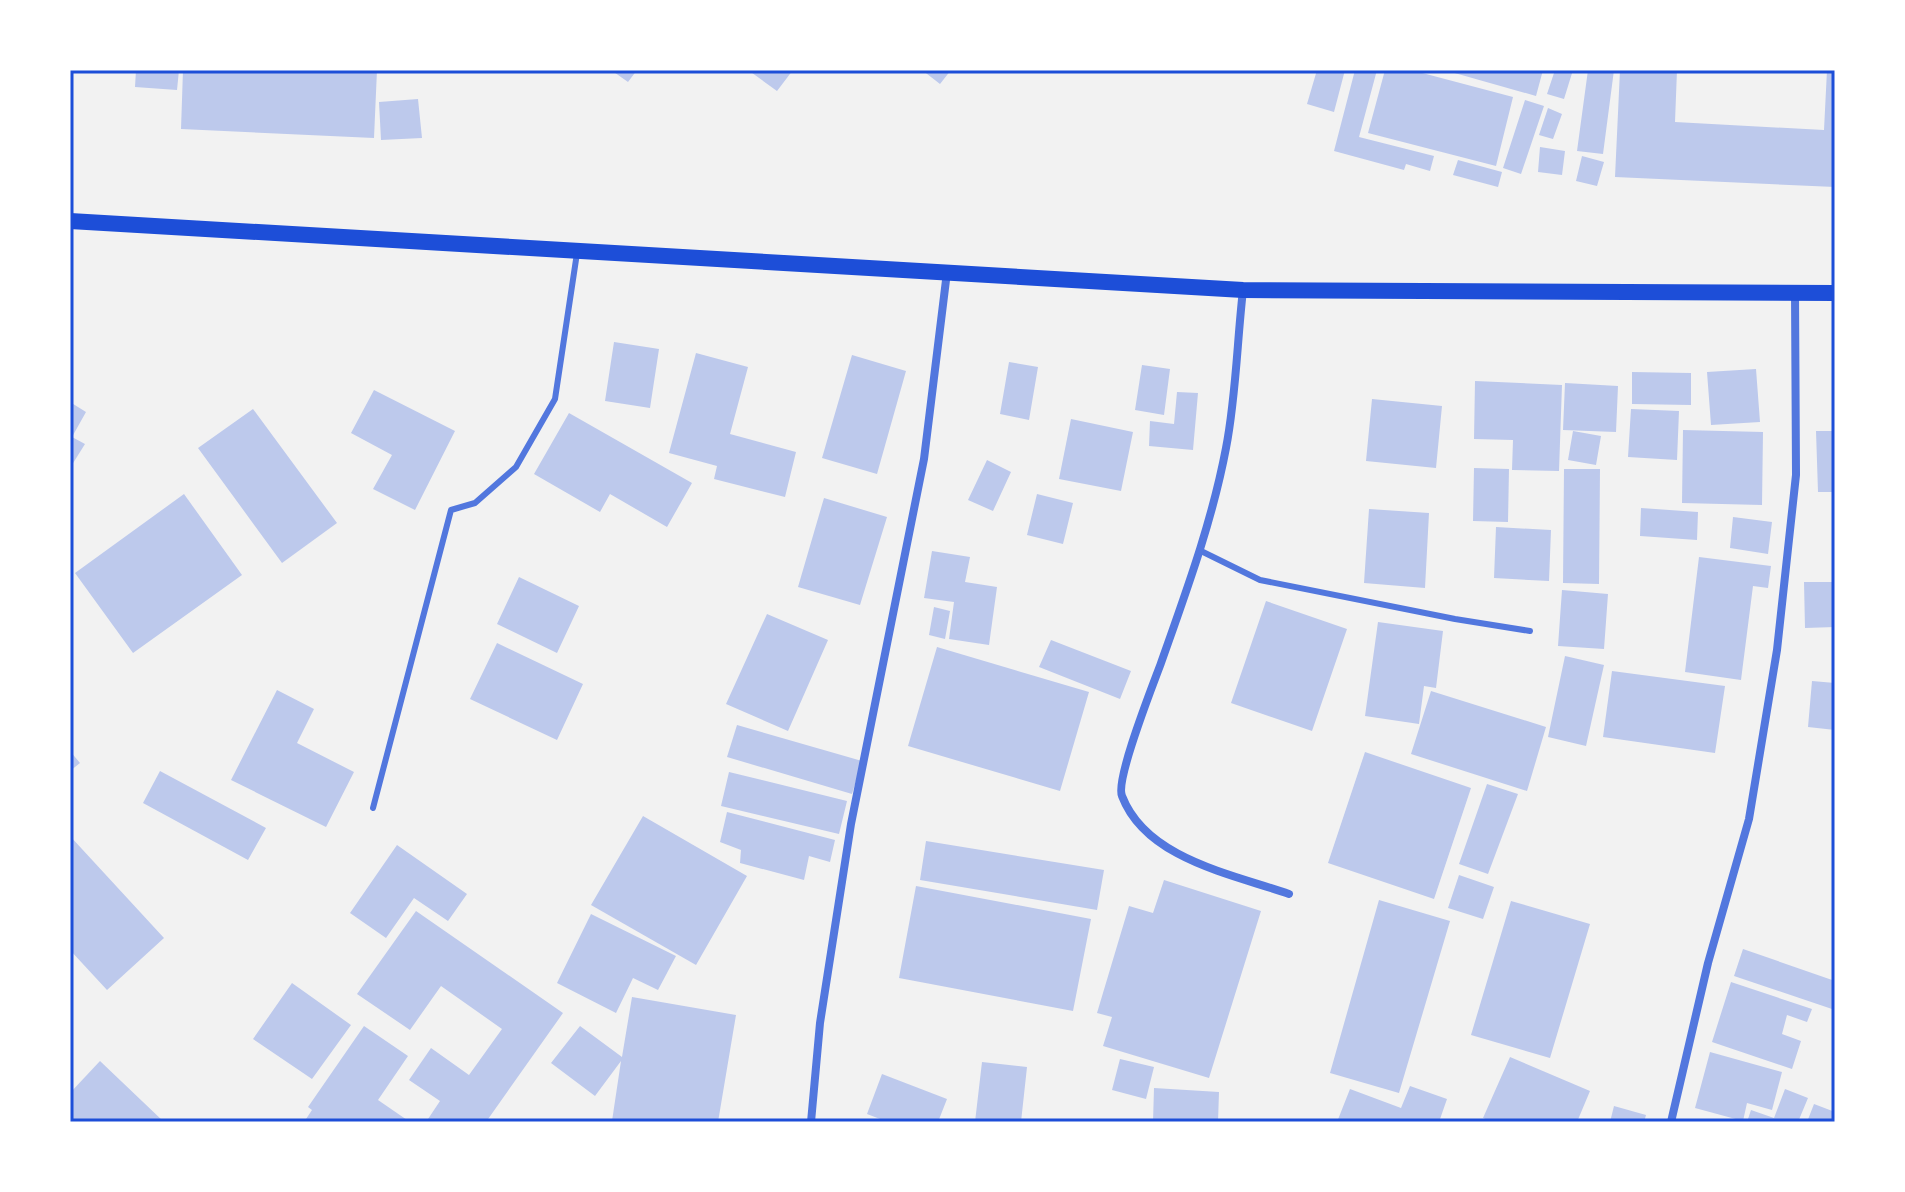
<svg xmlns="http://www.w3.org/2000/svg" width="1905" height="1192" viewBox="0 0 1905 1192" font-family="'Varela Round',sans-serif">
<style>
.building{fill:#bdc9ec}
.lines{fill:none;stroke-linecap:round;stroke-linejoin:round}
.service{stroke:#5277de;stroke-width:6}
.minor{stroke:#5277de;stroke-width:8}
.secondary{stroke:#1d4ed8;stroke-width:16}
.neatline{fill:none;stroke:#1d4ed8;stroke-width:3}
</style>
<rect width="100%" height="100%" fill="#f2f2f2"/>
<path class="building" d="M136,70H179L177,90L135,87Z
M183,70H377L374,138L181,129Z
M611,70H637L628,82Z
M748,70H793L777,91Z
M922,70H951L940,84Z
M1317,70H1345L1334,112L1307,104Z
M1355,70H1377L1359,137L1434,156L1430,171L1406,164L1404,170L1334,151Z
M1385,70H1411L1513,97L1496,166L1368,133Z
M1444,70H1543L1536,96Z
M1555,70H1573L1564,99L1547,94Z
M1588,70H1614L1603,154L1577,151Z
M1620,70H1677L1675,122L1824,130L1827,70H1835V187L1615,177Z
M418,99L422,138L381,140L379,102Z
M1525,100L1544,106L1521,174L1503,168Z
M1548,108L1562,114L1553,139L1539,135Z
M1540,147L1565,151L1562,175L1538,172Z
M1582,156L1604,162L1597,186L1576,181Z
M1458,160L1502,172L1498,187L1453,175Z
M614,342L659,349L650,408L605,401Z
M696,353L748,367L730,434L796,452L785,497L714,479L717,466L669,453Z
M852,355L906,371L877,474L822,458Z
M1009,362L1038,367L1029,420L1000,414Z
M1142,365L1170,369L1164,415L1135,410Z
M1756,369L1760,422L1711,425L1707,372Z
M1632,372L1691,373V405L1632,404Z
M1475,381L1562,385L1559,471L1512,470L1513,440L1474,439Z
M1565,383L1618,386L1616,432L1563,430Z
M374,390L455,431L415,510L373,489L392,455L351,433Z
M1177,392L1198,393L1193,450L1149,446L1150,421L1174,424Z
M1372,399L1442,406L1436,468L1366,461Z
M70,402L86,412L72,437L85,444L70,468Z
M253,409L337,523L282,563L198,448Z
M1631,409L1679,411L1677,460L1628,457Z
M569,413L692,483L667,527L610,494L600,512L534,474Z
M1071,419L1133,432L1121,491L1059,479Z
M1683,430L1763,432L1762,505L1682,503Z
M1573,431L1601,436L1596,465L1568,460Z
M1816,431H1835V492H1818Z
M987,460L1011,472L993,511L968,500Z
M1474,468L1509,469L1508,522L1473,521Z
M1564,469H1600L1599,584L1563,583Z
M184,494L242,575L133,653L75,573Z
M1037,494L1073,503L1063,544L1027,535Z
M824,498L887,517L860,605L798,587Z
M1641,508L1698,512L1697,540L1640,536Z
M1369,509L1429,513L1425,588L1364,583Z
M1733,517L1772,522L1768,554L1730,548Z
M1496,527L1551,530L1549,581L1494,578Z
M932,551L970,557L965,582L997,587L989,645L949,639L954,602L924,598Z
M1699,557L1771,566L1768,588L1753,586L1741,680L1685,672Z
M519,577L579,606L557,653L497,624Z
M1804,582H1835V627L1805,628Z
M1562,590L1608,594L1604,649L1558,646Z
M1266,601L1347,629L1312,731L1231,703Z
M934,607L950,611L945,639L929,635Z
M767,614L828,640L788,731L726,704Z
M1378,622L1443,631L1436,688L1424,686L1419,724L1365,716Z
M1051,640L1131,671L1120,699L1039,667Z
M497,643L583,684L557,740L470,699Z
M937,647L1089,692L1060,791L908,746Z
M1565,656L1604,665L1586,746L1548,737Z
M1612,671L1725,686L1715,753L1603,737Z
M1812,681L1835,683V730L1808,727Z
M277,690L314,709L297,743L354,772L326,827L231,780Z
M1431,691L1546,727L1527,791L1411,754Z
M737,725L862,761L852,794L727,757Z
M70,751L80,763L70,771Z
M1365,752L1471,788L1434,899L1328,863Z
M160,771L266,828L248,860L143,803Z
M729,772L847,801L839,834L721,806Z
M1487,784L1518,794L1488,874L1459,864Z
M727,812L835,840L830,862L809,856L804,880L740,863L741,850L720,842Z
M643,816L747,876L696,965L591,905Z
M70,836L164,938L107,990L70,950Z
M926,841L1104,870L1097,910L920,880Z
M397,845L467,894L448,921L414,898L386,938L350,913Z
M1459,875L1494,887L1483,919L1448,908Z
M1164,880L1261,911L1209,1078L1103,1046L1112,1017L1097,1013L1129,906L1153,913Z
M916,886L1091,919L1073,1011L899,978Z
M1379,900L1450,921L1399,1093L1330,1073Z
M1511,901L1590,924L1550,1058L1471,1035Z
M416,911L563,1013L486,1122H426L440,1101L409,1080L431,1048L469,1075L502,1029L441,986L410,1030L357,994Z
M591,914L676,956L658,990L633,978L616,1013L557,983Z
M1743,949L1835,981L1832,1009L1734,976Z
M1731,982L1812,1009L1807,1022L1787,1015L1782,1034L1801,1041L1792,1069L1712,1042Z
M292,983L351,1025L312,1079L253,1039Z
M632,997L736,1015L718,1122L612,1121L621,1061L595,1096L551,1063L580,1026L622,1057Z
M364,1026L408,1056L378,1100L410,1122H304L312,1110L308,1107Z
M1710,1052L1782,1072L1772,1110L1747,1103L1743,1121L1695,1108Z
M1510,1057L1590,1091L1577,1122H1492L1483,1118Z
M1120,1059L1154,1067L1146,1099L1112,1090Z
M100,1061L164,1122H70V1093Z
M982,1062L1027,1067L1021,1122H975Z
M882,1074L947,1099L938,1122H888L867,1114Z
M1410,1086L1447,1099L1439,1122H1337L1350,1089L1401,1108Z
M1154,1088L1219,1092L1218,1122H1153Z
M1785,1089L1808,1098L1798,1122H1747L1751,1110L1774,1118Z
M1814,1104L1835,1112V1122H1807Z
M1614,1106L1646,1115L1644,1122H1610Z"/>
<g class="lines">
<path class="service" d="M1201,551L1260,580L1455,619L1530,631
M373,808L451,510L475,503L516,467L555,399L577,253"/>
<path class="minor" d="M1243,290C1237,342 1236,397 1226,448C1212,522 1186,592 1161,663C1153,685 1115,780 1122,796C1146,859 1232,874 1289,894
M811,1122L820,1023L851,824L924,459L947,272
M1671,1122L1708,963L1749,819L1777,650L1796,475L1795,292"/>
<path class="secondary" d="M70,221L1243,290L1835,293"/>
</g>
<rect width="1905" height="1192" fill="none" stroke="#ffffff" stroke-width="144"/>
<rect x="72" y="72" width="1761" height="1048" class="neatline"/>
</svg>
